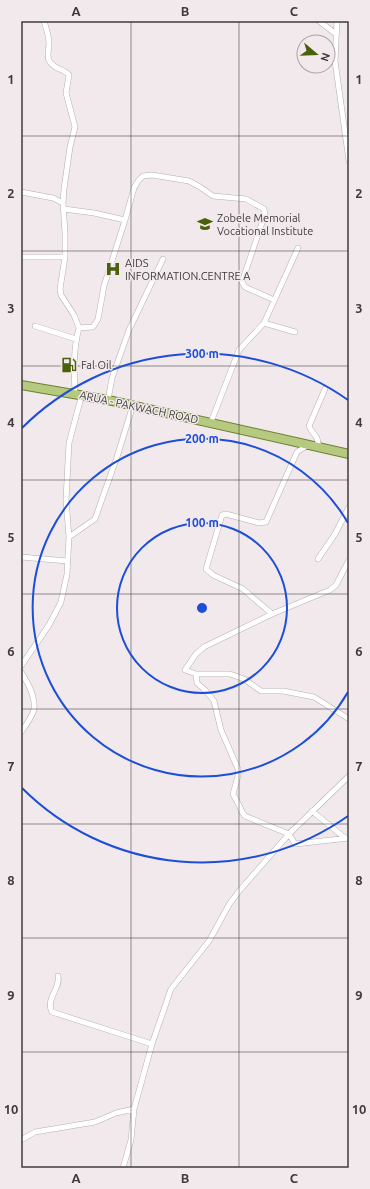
<svg xmlns="http://www.w3.org/2000/svg" width="370" height="1189" viewBox="0 0 370 1189" font-family="Ubuntu,sans-serif">
<style>
.lines{fill:none;stroke-linecap:round;stroke-linejoin:round}
.minor-casing{stroke:#b6aeb1;stroke-width:6}
.primary-casing{stroke:#6d8130;stroke-width:10}
.minor{stroke:#fff;stroke-width:5}
.primary{stroke:#b6ca7f;stroke-width:8}
.grid{fill:none;stroke:#3f3b3c;stroke-width:1;stroke-opacity:0.55}
.ring{fill:none;stroke:#1d4ed8;stroke-width:2}
.labels{text-anchor:middle;dominant-baseline:central;stroke-width:3;stroke-linejoin:round;paint-order:stroke}
.poi-label{font-size:11px;fill:#3f3b3c;stroke:#f2e9ec;text-anchor:start}
.street-label{font-size:11px;fill:#3f3b3c;stroke:#f2e9ec}
.centre{fill:#1d4ed8;stroke:#f2e9ec;stroke-width:2}
.ring-label{font-size:12px;text-anchor:middle;font-weight:bold;fill:#1d4ed8;stroke:#f2e9ec;stroke-width:3;stroke-linejoin:round;paint-order:stroke}
.neatline{fill:none;stroke:#3f3b3c;stroke-width:1.5}
.grid-label{font-size:13px;text-anchor:middle;font-weight:bold;fill:#3f3b3c}
</style>
<rect width="100%" height="100%" fill="#f2e9ec"/>
<g class="lines">
<g class="minor-casing">
<path id="minor" d="M44,21C46,28 49,36 49,43C49,50 46,57 50,62C54,69 64,69 69,75L66,93L75,127L70,147L64,189L63,203L65,233V257L60,289L61,295L74,315L79,328
M319,21L336,34
M337,21L335,61L349,161
M21,192L53,198L63,203
M64,209L94,213L125,220L104,286L98,319L93,327L79,328C73,350 74,371 75,393
M125,220L134,188L138,181L143,176L152,175L189,181L200,187L213,196L246,199L264,209L265,214L242,282L245,287L274,300
M22,257H65
M264,323L295,332
M35,326L76,339
M108,400L112,378L129,330L163,259
M211,422L239,350L264,323L298,248
M319,447L317,438L311,430L309,426L325,389
M69,537L95,519L117,457L133,405
M21,557L67,561
M318,559L335,534L349,507
M349,560L336,585L330,590L272,614L204,647L196,654L185,670L196,674H230L244,679L261,691H283L314,697L349,719
M272,614L243,589L213,575L206,569L222,515L226,514L259,523L266,522L297,452L308,445
M21,666L49,625L61,602L67,574L69,537L66,500L69,443L82,394
M21,672C24,676 26,681 29,686C39,708 34,714 21,732
M196,674L197,683L206,691L214,701L221,730L238,769V776L233,794L239,805L242,812L245,816L289,834L295,844L349,838
M312,811L345,838
M58,976C61,988 45,999 52,1012L152,1044
M21,1140L35,1132L95,1122L116,1113L134,1109
M123,1168L131,1140L134,1109L152,1044L171,989L209,941L230,903L240,890L289,834L349,776"/>
</g>
<g class="primary-casing">
<path id="primary" d="M21,385L108,400L349,454"/>
</g>
<use href="#minor" class="minor"/>
<use href="#primary" class="primary"/>
</g>
<path class="grid" d="M131,21V1168M239,21V1168M21,136H349M21,251H349M21,366H349M21,480H349M21,594H349M21,709H349M21,824H349M21,938H349M21,1052H349"/>
<g class="ring">
<circle cx="202" cy="608" r="85"/>
<path d="M348 692A169 169 0 1 1 348 523"/>
<path d="M348 816A254 254 0 0 1 22 788M22 428A254 254 0 0 1 348 400"/>
</g>
<defs>
<g id="school-bare" transform="scale(1.2)"><path d="M0-5L7-2L0 1L-7-2ZM-4 1L0 2.5L4 1V4Q0 6-4 4Z" fill="#4a6009" stroke="#f2e9ec" stroke-width="2.5" paint-order="stroke"/></g>
<g id="hospital-bare" transform="scale(1.2)"><path d="M-5-5h3v3.5h4V-5h3V5h-3V1.5h-4V5h-3Z" fill="#4a6009" stroke="#f2e9ec" stroke-width="2.5" paint-order="stroke"/></g>
<g id="fuel-bare" transform="scale(1.2)"><path d="M-5.5-6h7V0h2V4h1.3V-2.5L3-4.5l.8-.8L6-3V5H2.5V1h-1V6h-7ZM-4.2-4.7v3.2H.2V-4.7Z" fill="#4a6009" stroke="#f2e9ec" stroke-width="2.5" paint-order="stroke"/></g>
</defs>
<g fill-rule="evenodd">
<use href="#school-bare" x="205" y="224"/>
<use href="#hospital-bare" x="113" y="269"/>
<use href="#fuel-bare" x="69" y="365"/>
</g>
<g class="labels">
<g class="poi-label">
<text x="217" y="218">Zobele Memorial<tspan x="217" dy="13">Vocational Institute</tspan></text>
<text x="125" y="263">AIDS<tspan x="125" dy="13">INFORMATION.CENTRE A</tspan></text>
<text x="81" y="365">Fal Oil</text>
</g>
<g class="street-label">
<text transform="translate(139 407) rotate(12)">ARUA - PAKWACH ROAD</text>
</g>
</g>
<circle cx="202" cy="608" r="6" class="centre"/>
<g class="ring-label">
<text x="202" y="358">300 m</text>
<text x="202" y="443">200 m</text>
<text x="202" y="527">100 m</text>
</g>
<rect width="370" height="1189" fill="none" stroke="#f2e9ec" stroke-width="44"/>
<g transform="translate(316 54) rotate(109)"><circle r="19" fill="#f2e9ec" stroke="#aaa3a6"/>
<path d="M0-3L7 15L0 10L-7 15Z" fill="#4a6009"/>
<text y="-6" font-size="11" font-weight="bold" text-anchor="middle" fill="#3f3b3c">N</text>
</g>
<rect x="22" y="22" width="326" height="1145" class="neatline"/>
<g class="grid-label">
<text x="76" y="16">A</text>
<text x="185" y="16">B</text>
<text x="294" y="16">C</text>
<text x="11" y="84">1</text>
<text x="359" y="84">1</text>
<text x="11" y="198">2</text>
<text x="359" y="198">2</text>
<text x="11" y="313">3</text>
<text x="359" y="313">3</text>
<text x="11" y="427">4</text>
<text x="359" y="427">4</text>
<text x="11" y="542">5</text>
<text x="359" y="542">5</text>
<text x="11" y="656">6</text>
<text x="359" y="656">6</text>
<text x="11" y="771">7</text>
<text x="359" y="771">7</text>
<text x="11" y="885">8</text>
<text x="359" y="885">8</text>
<text x="11" y="1000">9</text>
<text x="359" y="1000">9</text>
<text x="11" y="1114">10</text>
<text x="359" y="1114">10</text>
<text x="76" y="1183">A</text>
<text x="185" y="1183">B</text>
<text x="294" y="1183">C</text>
</g>
</svg>
